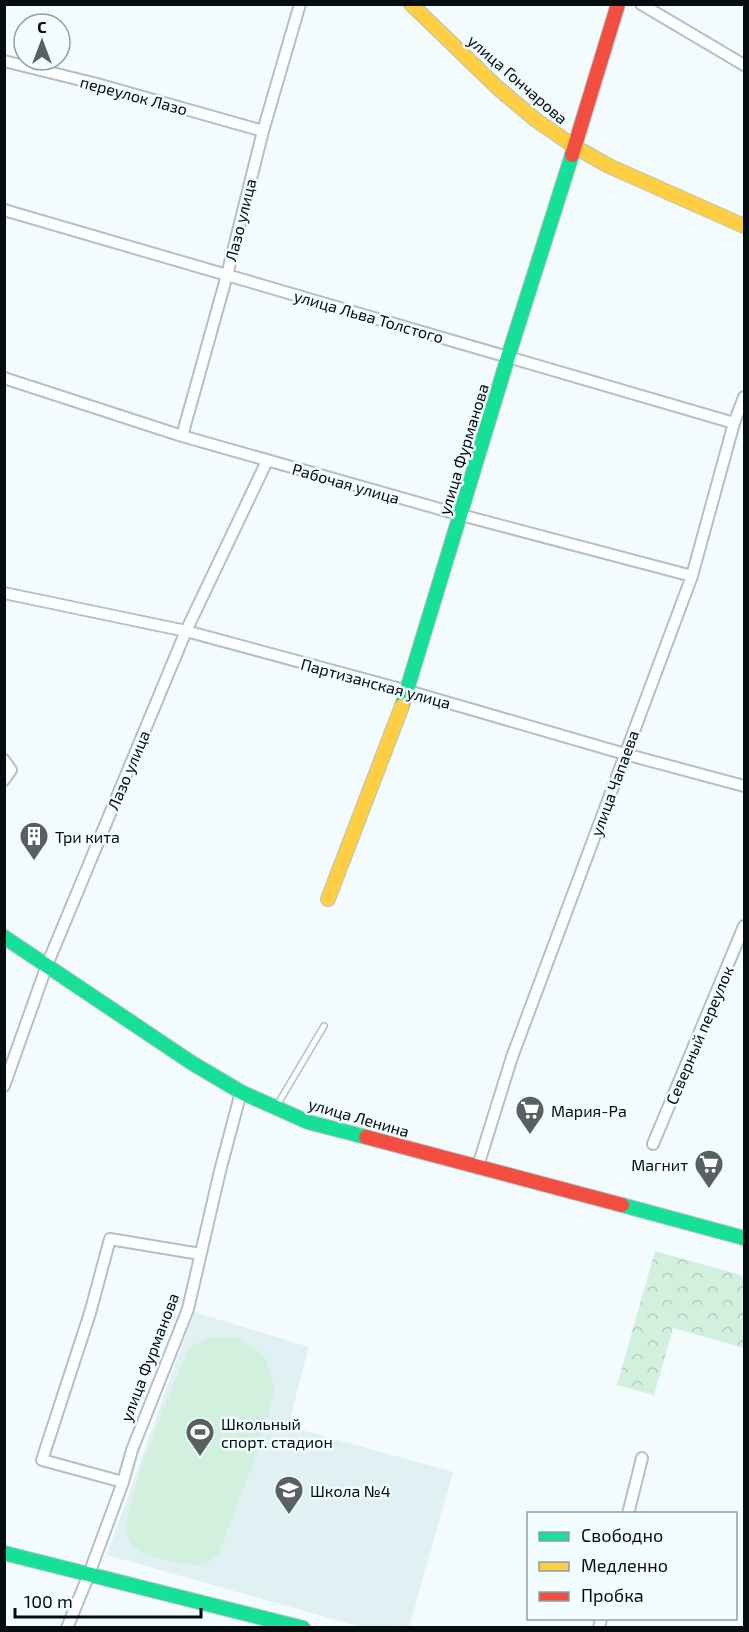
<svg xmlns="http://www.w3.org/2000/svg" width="749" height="1632" viewBox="0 0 749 1632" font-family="'Exo 2',sans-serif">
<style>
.built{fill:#e1f0f3}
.green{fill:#d1f1de}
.park{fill:url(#park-crowns)}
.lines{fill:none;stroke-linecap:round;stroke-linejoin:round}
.lane-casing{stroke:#b7c0c1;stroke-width:8}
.street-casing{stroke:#b7c0c1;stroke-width:14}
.fast-casing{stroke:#b7c0c1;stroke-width:16}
.slow-casing{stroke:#b7c0c1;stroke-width:16}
.jam-casing{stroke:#b7c0c1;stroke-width:16}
.lane{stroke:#fdfeff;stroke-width:5}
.street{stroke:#fdfeff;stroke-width:10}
.fast{stroke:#16e098;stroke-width:14}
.slow{stroke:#ffcf43;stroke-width:14}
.jam{stroke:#f24e42;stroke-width:14}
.labels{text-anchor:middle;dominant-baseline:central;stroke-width:5;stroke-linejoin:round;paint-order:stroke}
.street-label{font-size:16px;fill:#040d0f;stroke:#f1fdff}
.poi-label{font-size:16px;fill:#040d0f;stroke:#f1fdff;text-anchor:start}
</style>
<defs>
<pattern id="park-crowns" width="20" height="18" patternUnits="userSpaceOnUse" patternTransform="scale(1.5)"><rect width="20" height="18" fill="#d1f1de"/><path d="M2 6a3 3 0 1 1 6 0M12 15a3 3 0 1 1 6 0" fill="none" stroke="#b2cdbd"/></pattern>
</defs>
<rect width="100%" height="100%" fill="#f4fbfc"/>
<path class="built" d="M194,1312L309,1347L288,1426L453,1472L409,1627H361L107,1555Z"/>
<path class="green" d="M238,1337L265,1357L275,1389L260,1445L218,1555C213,1558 208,1562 202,1564C193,1568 172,1561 162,1559C150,1556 132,1551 128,1538C118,1509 176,1381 189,1347L210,1338Z"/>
<path class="park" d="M655,1251L744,1276V1348L673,1328L654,1395L617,1385Z"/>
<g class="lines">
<g class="lane-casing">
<path id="lane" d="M276,1107L324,1026"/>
</g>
<g class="street-casing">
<path id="street" d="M641,4L744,65
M4,61L97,84L263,131
M4,210L734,423
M4,378L182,436L461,515L692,576
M182,436L227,275L263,131L300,4
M4,593L186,631L408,691L625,754L744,786
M4,760L11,770L4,780
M4,1086L47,965L186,631L267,461
M653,1144L744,926
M478,1166L512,1057L692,576L734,423L744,397
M123,1482L42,1460L90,1313L110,1239L200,1254
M628,1514L642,1458
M67,1628L89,1574L123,1482L132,1450L188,1309L220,1171L241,1092
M599,1628L601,1618"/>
</g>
<g class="fast-casing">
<path id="fast" d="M402,706L508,357L572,155
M4,937L192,1063L241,1092L308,1122L366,1137
M622,1205L744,1238
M4,1553L303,1628"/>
</g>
<g class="slow-casing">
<path id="slow" d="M411,4L499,89L536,120L575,147L609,166L744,226
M328,899L402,706"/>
</g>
<g class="jam-casing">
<path id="jam" d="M572,155L618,4
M366,1137L622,1205"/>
</g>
<use href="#lane" class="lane"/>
<use href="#street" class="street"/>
<use href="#fast" class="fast"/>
<use href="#slow" class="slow"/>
<use href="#jam" class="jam"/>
</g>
<defs>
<g id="building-pin" transform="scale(1.5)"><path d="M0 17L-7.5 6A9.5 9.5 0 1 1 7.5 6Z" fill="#586062" stroke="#f1fdff"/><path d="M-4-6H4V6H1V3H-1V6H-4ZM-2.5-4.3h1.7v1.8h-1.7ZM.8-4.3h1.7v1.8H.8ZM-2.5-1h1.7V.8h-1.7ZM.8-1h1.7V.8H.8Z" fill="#fff"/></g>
<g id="supermarket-pin" transform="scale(1.5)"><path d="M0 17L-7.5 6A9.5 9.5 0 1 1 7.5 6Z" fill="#586062" stroke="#f1fdff"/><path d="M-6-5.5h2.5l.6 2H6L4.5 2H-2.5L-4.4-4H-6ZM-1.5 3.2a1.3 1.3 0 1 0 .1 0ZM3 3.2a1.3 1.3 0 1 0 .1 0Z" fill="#fff"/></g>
<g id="stadium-pin" transform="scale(1.5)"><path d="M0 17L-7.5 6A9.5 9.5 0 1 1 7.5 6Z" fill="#586062" stroke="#f1fdff"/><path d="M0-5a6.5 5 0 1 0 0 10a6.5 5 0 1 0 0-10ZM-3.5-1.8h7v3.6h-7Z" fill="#fff"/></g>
<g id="school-pin" transform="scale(1.5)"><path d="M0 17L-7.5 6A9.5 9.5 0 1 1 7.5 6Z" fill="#586062" stroke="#f1fdff"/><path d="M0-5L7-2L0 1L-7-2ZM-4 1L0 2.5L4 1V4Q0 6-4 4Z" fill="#fff"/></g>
</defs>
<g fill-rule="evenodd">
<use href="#building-pin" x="34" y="836"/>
<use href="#supermarket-pin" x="530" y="1110"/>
<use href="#supermarket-pin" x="709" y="1164"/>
<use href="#stadium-pin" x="200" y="1432"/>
<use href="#school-pin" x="289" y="1490"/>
</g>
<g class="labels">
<g class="street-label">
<text transform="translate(518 79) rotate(41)">улица Гончарова</text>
<text transform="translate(134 95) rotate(15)">переулок Лазо</text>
<text transform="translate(240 220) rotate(-76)">Лазо улица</text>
<text transform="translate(369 316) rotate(16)">улица Льва Толстого</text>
<text transform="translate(463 449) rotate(-73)">улица Фурманова</text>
<text transform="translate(346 483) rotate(16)">Рабочая улица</text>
<text transform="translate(376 683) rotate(15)">Партизанская улица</text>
<text transform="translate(128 770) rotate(-67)">Лазо улица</text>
<text transform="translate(614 783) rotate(-70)">улица Чапаева</text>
<text transform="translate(699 1035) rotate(-67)">Северный переулок</text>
<text transform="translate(359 1117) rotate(16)">улица Ленина</text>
<text transform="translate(149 1357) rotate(-69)">улица Фурманова</text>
</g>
<g class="poi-label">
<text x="55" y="836">Три кита</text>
<text x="551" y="1110">Мария-Ра</text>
<text x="688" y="1164" text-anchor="end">Магнит</text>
<text x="221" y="1423">Школьный<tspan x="221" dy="18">спорт. стадион</tspan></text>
<text x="310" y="1490">Школа №4</text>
</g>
</g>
<rect width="749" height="1632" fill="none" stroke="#040d0f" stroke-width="12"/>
<rect x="527" y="1512" width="210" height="108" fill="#f1fdff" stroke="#929d9f" stroke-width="1.5"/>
<rect x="539" y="1532" width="30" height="9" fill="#16e098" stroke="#929d9f" stroke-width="1.5"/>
<text x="581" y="1542" font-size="18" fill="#040d0f">Свободно</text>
<rect x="539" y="1562" width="30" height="9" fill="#ffcf43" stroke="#929d9f" stroke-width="1.5"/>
<text x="581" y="1572" font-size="18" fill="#040d0f">Медленно</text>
<rect x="539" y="1592" width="30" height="9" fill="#f24e42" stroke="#929d9f" stroke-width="1.5"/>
<text x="581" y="1602" font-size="18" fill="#040d0f">Пробка</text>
<g transform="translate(42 42)"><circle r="28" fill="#f1fdff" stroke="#929d9f" stroke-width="1.5"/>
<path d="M0-4.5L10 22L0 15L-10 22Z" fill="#586062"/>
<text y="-9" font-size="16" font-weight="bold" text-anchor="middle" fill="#040d0f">С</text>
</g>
<path d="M15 1608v9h186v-9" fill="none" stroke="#040d0f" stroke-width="3"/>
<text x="24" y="1608" font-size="18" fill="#040d0f" stroke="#f1fdff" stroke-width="4.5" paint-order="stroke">100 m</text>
</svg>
